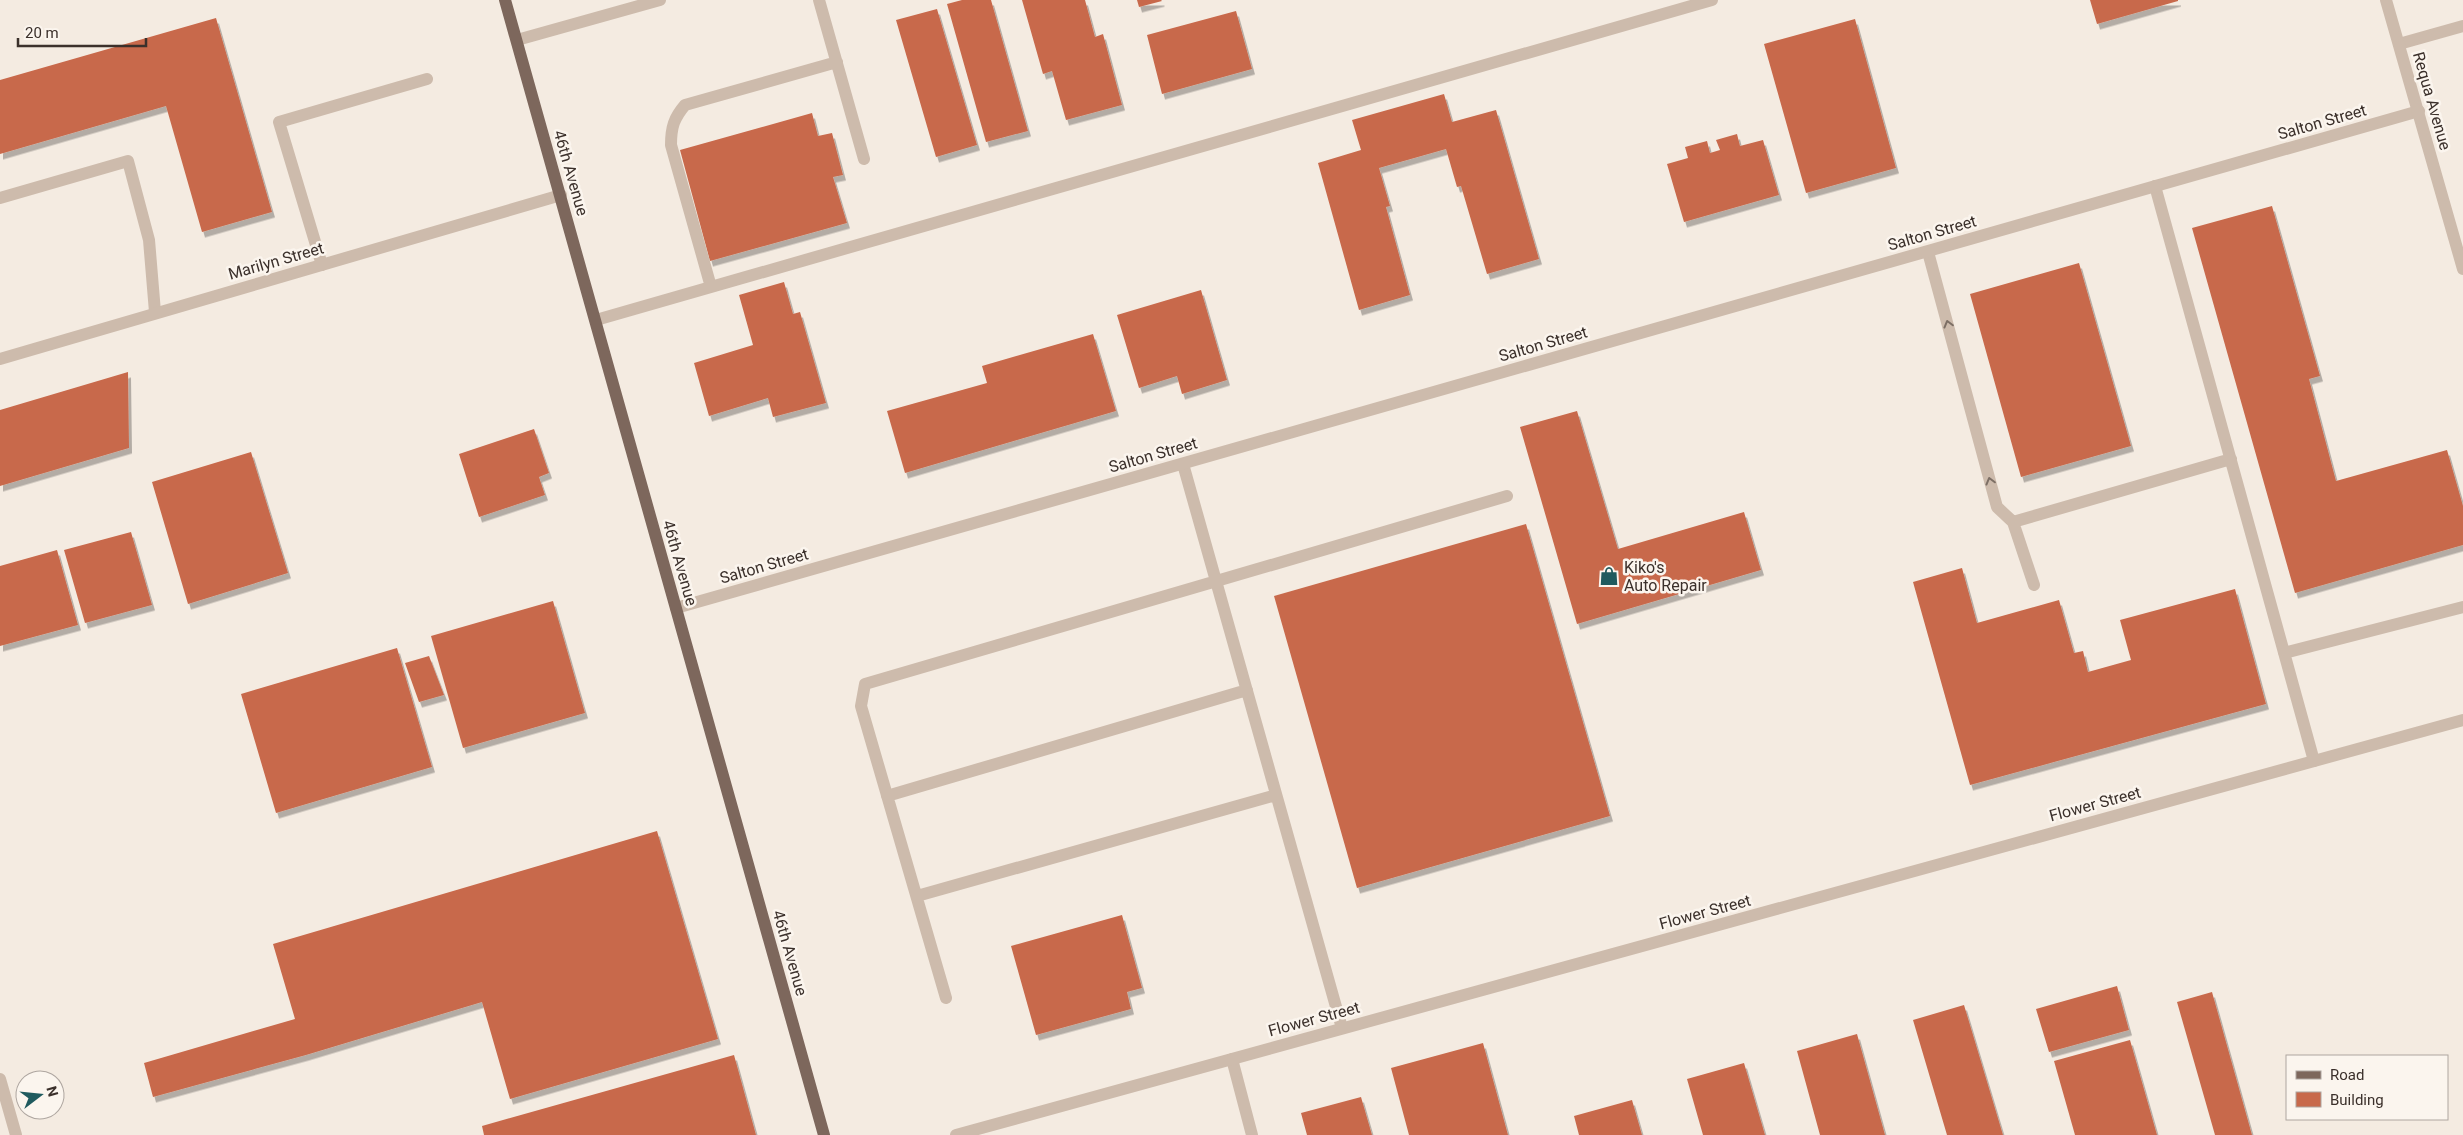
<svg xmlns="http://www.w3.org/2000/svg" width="2463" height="1135" viewBox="0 0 2463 1135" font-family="Roboto,sans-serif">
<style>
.building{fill:#c8694b;filter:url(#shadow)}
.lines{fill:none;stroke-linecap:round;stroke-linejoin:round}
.service{stroke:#cdbbac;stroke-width:12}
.minor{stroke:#cdbbac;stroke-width:12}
.tertiary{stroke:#cdbbac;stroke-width:12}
.primary{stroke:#7d675c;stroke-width:12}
.oneway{stroke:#7d6f65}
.labels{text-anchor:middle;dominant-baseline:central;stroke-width:5;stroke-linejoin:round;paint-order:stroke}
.street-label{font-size:16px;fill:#3b302b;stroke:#fbf5ee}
.poi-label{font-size:16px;fill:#3b302b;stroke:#fbf5ee;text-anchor:start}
</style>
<defs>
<filter id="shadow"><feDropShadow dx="3" dy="5.5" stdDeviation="0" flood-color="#0004"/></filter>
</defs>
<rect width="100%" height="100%" fill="#f4ebe1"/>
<path class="building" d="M962,0H991L1028,131L986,142L947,4Z
M1022,0H1085L1095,37L1103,34L1122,105L1066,120L1052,71L1043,74Z
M1137,0H1161L1162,1L1139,7Z
M2090,0H2178V1L2097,24Z
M937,9L977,145L936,157L896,20Z
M1236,11L1252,69L1162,94L1147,35Z
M216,18L272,212L202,232L166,106L0,154V80Z
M1855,19L1896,168L1806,193L1764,44Z
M1444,94L1452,122L1496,110L1539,259L1487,274L1461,186L1457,187L1446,149L1379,168L1390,206L1386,207L1410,295L1359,310L1318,163L1361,150L1352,120Z
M812,113L818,136L832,133L843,175L833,177L847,223L710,261L680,150Z
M1737,134L1740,146L1763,140L1779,195L1684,222L1667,164L1688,158L1685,147L1707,141L1710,153L1720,150L1716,140Z
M2272,206L2320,376L2309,379L2336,481L2447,450L2463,506V545L2295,593L2192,228Z
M2079,263L2131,446L2021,477L1970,294Z
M784,282L793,314L800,312L826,403L773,417L768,398L709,416L694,363L753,345L739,295Z
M1201,290L1227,380L1182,394L1177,376L1139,388L1117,315Z
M1093,334L1116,411L905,473L887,411L987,383L982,366Z
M128,372L129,448L0,486V410Z
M1577,411L1618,549L1744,512L1761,570L1577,624L1520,427Z
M534,429L549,473L539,477L545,495L479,517L459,454Z
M251,452L288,573L188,604L152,482Z
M1526,524L1610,816L1357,888L1274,596Z
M131,532L152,605L85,623L64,550Z
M57,550L78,625L0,646V566Z
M1962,568L1977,623L2059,600L2074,653L2083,651L2088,672L2131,660L2120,620L2235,589L2266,704L1970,785L1913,582Z
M553,601L585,713L463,748L431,636Z
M397,648L432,767L276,813L241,694Z
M429,656L444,695L419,702L405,663Z
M657,831L718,1039L510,1099L482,1002L306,1055L153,1097L144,1063L295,1019L273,944Z
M1122,915L1142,988L1127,992L1131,1009L1036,1035L1011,946Z
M2117,986L2129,1030L2049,1052L2036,1009Z
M2212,992L2252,1135H2215L2177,1002Z
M1964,1005L2003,1135H1947L1913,1020Z
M1857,1034L1885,1135H1820L1797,1051Z
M2130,1040L2157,1135H2075L2054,1061Z
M1483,1043L1508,1135H1409L1391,1068Z
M734,1055L756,1135H484L482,1126Z
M1744,1063L1765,1135H1703L1687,1079Z
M1361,1097L1372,1135H1307L1301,1113Z
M1632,1100L1642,1135H1579L1574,1116Z"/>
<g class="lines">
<path class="service" d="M819,0L864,159
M2399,44L2463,26
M2155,186L2314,761
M0,198L128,161L149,240L155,312
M1928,252L1997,507L2013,522L2034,585
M322,265L279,122L427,79
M711,287L671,145C671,127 674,118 685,105L837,62
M596,320L1712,0
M1183,464L1342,1028
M2013,522L2231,459
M2284,653L2463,607
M887,796L1247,690
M917,896L1276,795
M946,998L861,706L865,684L1507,496
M1232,1059L1252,1135"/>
<path class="minor" d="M517,40L660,0
M0,359L561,195
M676,608L2419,111
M0,1079L16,1135
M956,1135L2463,720"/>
<path class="tertiary" d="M2386,0L2463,269"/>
<path class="primary" d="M505,0L824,1135"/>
</g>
<defs><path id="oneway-chevron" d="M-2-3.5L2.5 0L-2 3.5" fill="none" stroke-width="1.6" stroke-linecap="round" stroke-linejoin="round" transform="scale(1.25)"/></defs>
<g class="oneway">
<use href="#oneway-chevron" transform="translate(1948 324) rotate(-105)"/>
<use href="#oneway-chevron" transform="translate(1990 481) rotate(-105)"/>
</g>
<defs>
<g id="shop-bare" transform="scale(1.5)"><path d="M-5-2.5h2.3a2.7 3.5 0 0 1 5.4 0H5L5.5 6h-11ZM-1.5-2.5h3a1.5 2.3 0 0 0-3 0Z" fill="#1f5a5e" stroke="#fbf5ee" stroke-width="2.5" paint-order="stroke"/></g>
</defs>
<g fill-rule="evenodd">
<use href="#shop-bare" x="1609" y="576"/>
</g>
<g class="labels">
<g class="street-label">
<text transform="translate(2432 101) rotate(74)">Requa Avenue</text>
<text transform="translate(2322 122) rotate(-16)">Salton Street</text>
<text transform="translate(571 173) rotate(74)">46th Avenue</text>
<text transform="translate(1932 233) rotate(-16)">Salton Street</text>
<text transform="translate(276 261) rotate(-16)">Marilyn Street</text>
<text transform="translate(1543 344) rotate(-16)">Salton Street</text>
<text transform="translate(1153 455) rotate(-16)">Salton Street</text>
<text transform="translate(680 563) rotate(74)">46th Avenue</text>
<text transform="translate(764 566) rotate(-16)">Salton Street</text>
<text transform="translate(2095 804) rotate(-15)">Flower Street</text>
<text transform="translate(1705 912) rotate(-15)">Flower Street</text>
<text transform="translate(790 953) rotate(74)">46th Avenue</text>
<text transform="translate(1314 1019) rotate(-15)">Flower Street</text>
</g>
<g class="poi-label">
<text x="1624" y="567">Kiko's<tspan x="1624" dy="18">Auto Repair</tspan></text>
</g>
</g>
<rect x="2286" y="1055" width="162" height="65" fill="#fbf5ee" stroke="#aea6a0"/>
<rect x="2296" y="1071" width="25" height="8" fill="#7d675c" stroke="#aea6a0"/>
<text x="2330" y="1080" font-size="15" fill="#3b302b">Road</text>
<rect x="2296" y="1092" width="25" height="15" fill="#c8694b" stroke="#aea6a0"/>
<text x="2330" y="1105" font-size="15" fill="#3b302b">Building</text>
<g transform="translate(40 1095) rotate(74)"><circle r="24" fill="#fbf5ee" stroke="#aea6a0"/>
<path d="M0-4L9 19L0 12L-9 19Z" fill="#1f5a5e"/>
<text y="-8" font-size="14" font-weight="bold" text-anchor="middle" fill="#3b302b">N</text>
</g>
<path d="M18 38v8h128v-8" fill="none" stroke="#3b302b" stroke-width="2.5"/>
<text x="25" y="38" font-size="15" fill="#3b302b" stroke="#fbf5ee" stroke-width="4" paint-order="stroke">20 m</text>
</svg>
